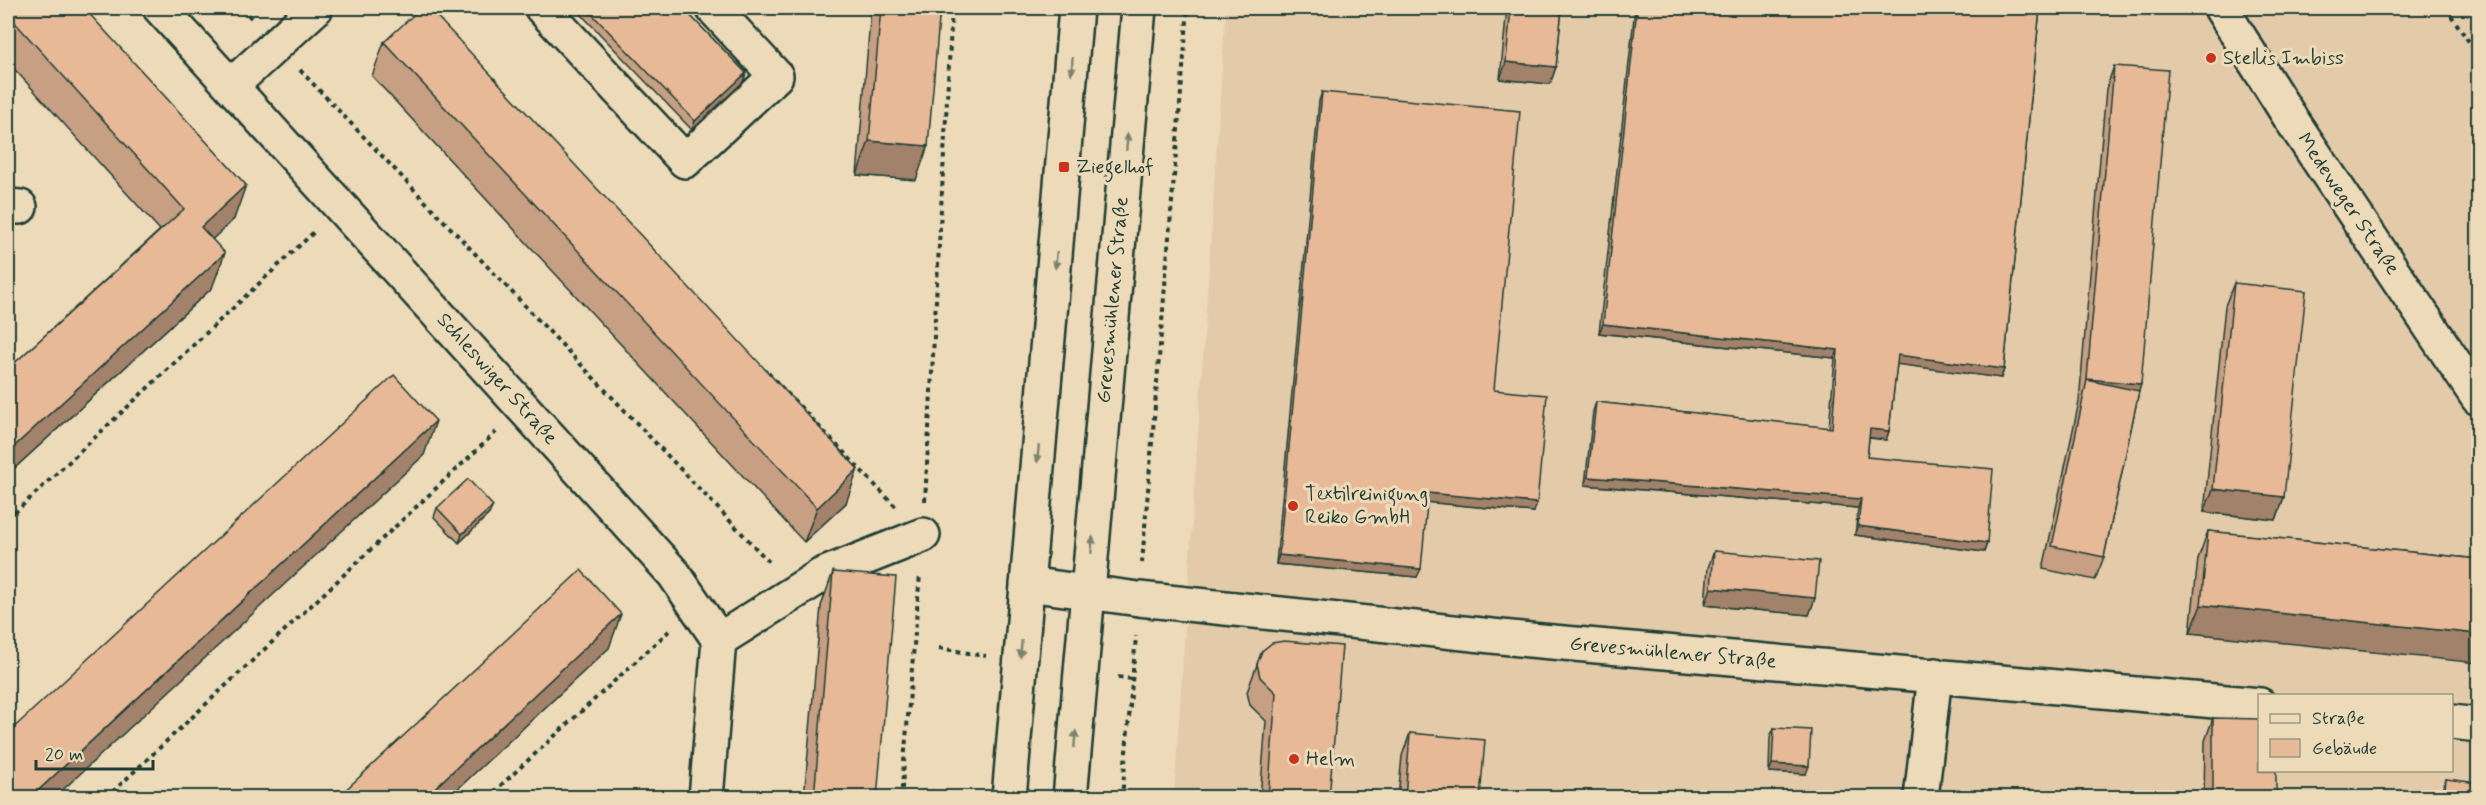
<svg xmlns="http://www.w3.org/2000/svg" width="2486" height="805" viewBox="0 0 2486 805" font-family="Mynerve,sans-serif">
<style>
.built{fill:#e3caa9;fill-rule:evenodd}
.lines{fill:none;stroke-linecap:round;stroke-linejoin:round}
.minor-casing{stroke:#1f3d34;stroke-width:38}
.path{stroke:#1f3d34;stroke-width:4;stroke-dasharray:4.5 4.5;stroke-linecap:butt}
.minor{stroke:#eddab8;stroke-width:33}
.wall{fill:#c79f82;stroke:#1f3d34;stroke-width:1.5}
.shaded-wall{fill:#a2826a;stroke:#1f3d34;stroke-width:1.5}
.building{fill:#e7b997;stroke:#1f3d34;stroke-width:1.5}
.oneway{fill:#7c846f}
.poi-dot{fill:#c8321e;stroke:#eddab8;stroke-width:2}
.labels{text-anchor:middle;dominant-baseline:central;stroke-width:6;stroke-linejoin:round;paint-order:stroke}
.poi-label{font-size:20px;fill:#1f3d34;stroke:#eddab8;text-anchor:start}
.street-label{font-size:20px;fill:#1f3d34;stroke:#eddab8}
</style>
<rect width="100%" height="100%" fill="#eddab8"/>
<filter id="ink" filterUnits="userSpaceOnUse"><feTurbulence type="fractalNoise" baseFrequency=".0167" numOctaves="2"/><feDisplacementMap in="SourceGraphic" scale="12" xChannelSelector="R" yChannelSelector="G"/><feConvolveMatrix kernelMatrix="1 2 1 2 8 2 1 2 1" color-interpolation-filters="sRGB"/></filter>
<g filter="url(#ink)">
<path class="built" d="M1226,8H2478V797L1174,798ZM2260,696H2452V770H2260Z"/>
<g class="lines">
<g class="minor-casing">
<path id="minor" d="M160,8L674,574L719,640L706,798
M542,8L685,161L776,76L713,8
M2221,8L2291,119L2478,398
M231,86L316,8
M8,206L20,207
M1027,584L1139,599L1530,640L2260,705
M719,640L822,575L923,535
M2452,722L2478,725
M1009,798L1076,8
M1070,798L1139,8
M1921,798L1935,675"/>
</g>
<path class="path" d="M242,8L252,19
M2446,8L2478,55
M300,70L771,564
M768,373L896,507
M925,501L952,8
M8,519L314,232
M1142,563L1188,8
M939,648L986,656
M1118,677L1132,679
M106,798L496,432
M487,798L669,631
M901,798L920,574
M1122,798L1136,636"/>
<use href="#minor" class="minor"/>
</g>
<path class="wall" d="M8,8L234,219L212,239V288L8,474V369L160,230L8,62Z
M575,8H683L746,73L743,82L692,130Z
M871,8H940L916,180L857,175Z
M1507,8H1562L1556,67L1550,84L1500,79Z
M1635,8H2040L2004,369L2001,378L1897,364L1889,431L1886,440L1869,438L1867,457L1987,543L1984,552L1855,535L1858,508L1585,485L1593,411L1596,402L1829,428L1835,358L1599,333Z
M384,42L846,503L804,542L372,76Z
M2114,66L2141,384L2139,391L2104,557L2095,580L2043,569L2079,402L2106,89Z
M1322,92L1494,390L1534,512L1427,502L1417,577L1276,564L1319,101Z
M2234,283L2284,497L2276,520L2204,512L2225,306Z
M437,508L489,514L459,543L434,517Z
M2208,531L2478,559L2190,633L2198,559Z
M1714,551L1815,598L1809,615L1705,605L1708,568Z
M833,572L877,798H804L821,606Z
M1262,651L1329,798H1260L1266,721L1250,705L1247,692Z
M2213,718L2276,798H2204L2205,741Z
M1774,728L1806,774L1769,772L1770,737Z
M1410,733L1480,798H1398L1402,756Z
M2446,779L2478,798H2439Z"/>
<path class="shaded-wall" d="M1506,62L1556,67L1550,84L1500,79Z
M746,73L743,82L692,130L695,121Z
M869,141L928,146L916,180L857,175Z
M246,185L234,219L189,261L201,227Z
M225,253L212,288L8,474V452Z
M1603,324L1838,350L1835,358L1599,333Z
M1898,355L2004,369L2001,378L1895,364Z
M2087,379L2141,384L2133,407Z
M436,421L424,455L54,798H30Z
M1870,429L1889,431L1886,440L1867,437Z
M858,469L846,503L804,542L817,508Z
M1588,477L1861,499L1858,508L1585,485Z
M2213,489L2284,497L2276,520L2204,512Z
M1428,493L1537,503L1534,512L1424,502Z
M493,506L489,514L459,543L462,534Z
M1858,526L1987,543L1984,552L1855,535Z
M1279,555L1421,569L1417,577L1276,564Z
M1711,588L1815,598L1809,615L1705,605Z
M2201,605L2478,634V663L2190,633Z
M621,614L609,648L448,798H424Z
M1772,764L1809,766L1806,774L1769,772Z"/>
<path class="building" d="M8,8H84L246,185L201,227L225,253L8,452V369L184,209L8,15Z
M421,8H429L858,469L817,508L384,42Z
M586,8H683L746,73L695,121Z
M881,8H940L928,146L869,141Z
M1511,8H1562L1556,67L1506,62Z
M1637,8H2040L2004,369L1898,355L1889,431L1870,429L1867,457L1993,469L1987,543L1858,526L1861,499L1588,477L1596,402L1832,428L1838,350L1603,324Z
M2114,66L2168,70L2141,384L2087,379Z
M1322,92L1520,111L1494,390L1547,395L1537,503L1428,493L1421,569L1279,555Z
M2234,283L2306,291L2284,497L2213,489Z
M394,375L436,421L30,798H8V733Z
M2087,380L2139,391L2104,557L2052,546Z
M468,479L493,506L462,534L437,508Z
M2208,531L2478,559V634L2201,605Z
M1714,551L1819,561L1815,598L1711,588Z
M581,570L621,614L424,798H337Z
M833,572L896,577L877,798H814Z
M1284,641L1342,646L1329,798H1268L1276,693L1260,677L1257,664L1262,651L1272,643Z
M2213,718L2259,719V771H2276V798H2213Z
M1774,728L1811,730L1809,766L1772,764Z
M1410,733L1485,740L1480,798H1405Z
M2446,779L2478,783V798H2444Z"/>
<defs><path id="oneway-solid" d="M-6-.8H1V-3.2L6.5 0L1 3.2V.8H-6Z" transform="scale(1.5)"/></defs>
<g class="oneway">
<use href="#oneway-solid" transform="translate(1072 66) rotate(94)"/>
<use href="#oneway-solid" transform="translate(1127 142) rotate(-85)"/>
<use href="#oneway-solid" transform="translate(1056 260) rotate(95)"/>
<use href="#oneway-solid" transform="translate(1038 454) rotate(95)"/>
<use href="#oneway-solid" transform="translate(1092 545) rotate(-85)"/>
<use href="#oneway-solid" transform="translate(1021 649) rotate(95)"/>
<use href="#oneway-solid" transform="translate(1075 739) rotate(-85)"/>
</g>
</g>
<g class="poi-dot">
<circle cx="2211" cy="58" r="6"/>
<rect x="1058" y="161" width="12" height="12" rx="3"/>
<circle cx="1293" cy="506" r="6"/>
<circle cx="1294" cy="759" r="6"/>
</g>
<g class="labels">
<g class="poi-label">
<text x="2223" y="58">Stellis Imbiss</text>
<text x="1076" y="167">Ziegelhof</text>
<text x="1305" y="494">Textilreinigung<tspan x="1305" dy="23">Reiko GmbH</tspan></text>
<text x="1306" y="759">Helm</text>
</g>
<g class="street-label">
<text transform="translate(2348 204) rotate(56)">Medeweger Straße</text>
<text transform="translate(1113 300) rotate(-85)">Grevesmühlener Straße</text>
<text transform="translate(497 379) rotate(48)">Schleswiger Straße</text>
<text transform="translate(1673 653) rotate(5)">Grevesmühlener Straße</text>
</g>
</g>
<rect width="2486" height="805" fill="none" stroke="#eddab8" stroke-width="30"/>
<rect x="15" y="15" width="2456" height="775" fill="none" stroke="#1f3d34" stroke-width="2" filter="url(#ink)"/>
<rect x="2258" y="694" width="195" height="78" fill="#eddab8" stroke="#9b9b83" stroke-width="1.5"/>
<rect x="2270" y="714" width="30" height="9" fill="#eddab8" stroke="#9b9b83" stroke-width="1.5"/>
<text x="2312" y="724" font-size="18" fill="#1f3d34">Straße</text>
<rect x="2270" y="739" width="30" height="18" fill="#e7b997" stroke="#9b9b83" stroke-width="1.5"/>
<text x="2312" y="754" font-size="18" fill="#1f3d34">Gebäude</text>
<path d="M36 760v9h117v-9" fill="none" stroke="#1f3d34" stroke-width="3"/>
<text x="45" y="760" font-size="18" fill="#1f3d34" stroke="#eddab8" stroke-width="4.5" paint-order="stroke">20 m</text>
</svg>
